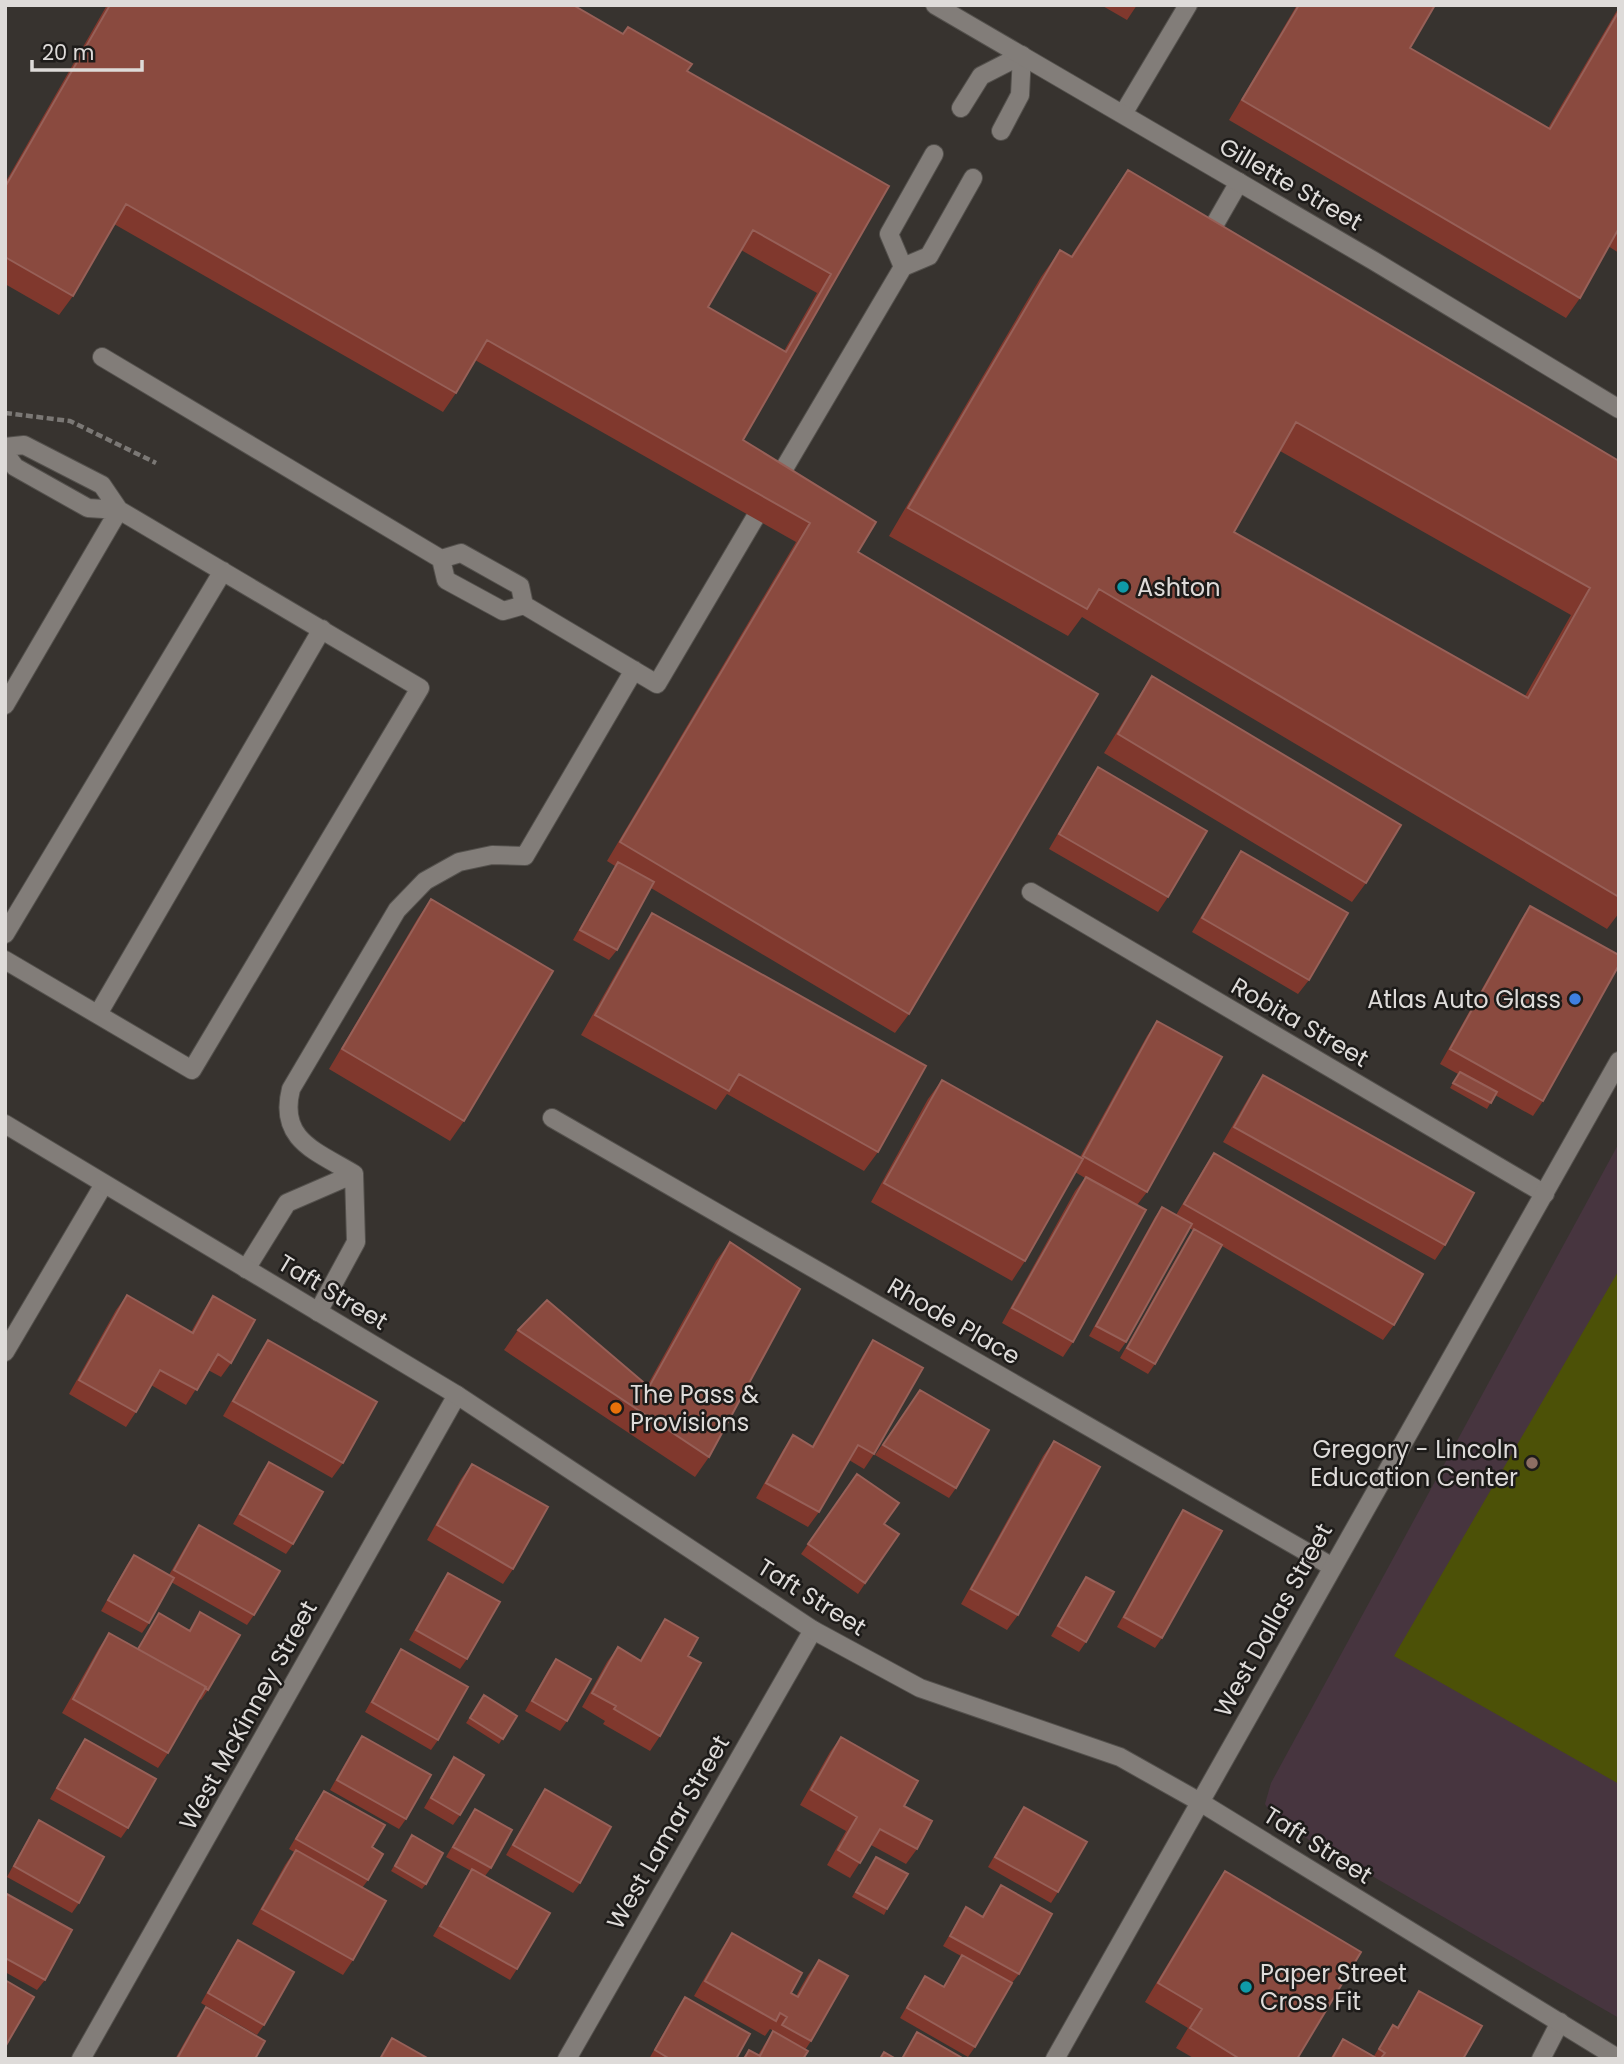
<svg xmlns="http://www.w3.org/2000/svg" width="1624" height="2064" viewBox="0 0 1624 2064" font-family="Poppins,sans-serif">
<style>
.education{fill:#47353f}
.green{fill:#4c5107}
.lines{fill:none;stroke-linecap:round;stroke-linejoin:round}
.lane-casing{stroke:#54514d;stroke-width:20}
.street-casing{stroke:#54514d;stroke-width:20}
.secondary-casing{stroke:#54514d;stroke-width:20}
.path{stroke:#7b7875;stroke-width:4.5;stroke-dasharray:7 3.5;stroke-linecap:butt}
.lane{stroke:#827d79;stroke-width:18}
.street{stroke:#827d79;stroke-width:18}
.secondary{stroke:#827d79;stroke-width:18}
.wall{fill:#80382d;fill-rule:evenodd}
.building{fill:#8a4a3f;stroke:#976058;stroke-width:2;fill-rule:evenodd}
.culture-dot{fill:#0f9aa8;stroke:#1d1b19;stroke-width:2.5}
.shop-dot{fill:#3f7fe0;stroke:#1d1b19;stroke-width:2.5}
.food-dot{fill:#e8710a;stroke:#1d1b19;stroke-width:2.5}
.education-dot{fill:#8d6e63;stroke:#1d1b19;stroke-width:2.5}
.labels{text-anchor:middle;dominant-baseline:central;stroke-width:5;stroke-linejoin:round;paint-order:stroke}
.street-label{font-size:24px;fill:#dedbd9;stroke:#1d1b19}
.poi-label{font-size:24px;fill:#dedbd9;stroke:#1d1b19;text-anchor:start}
</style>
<rect width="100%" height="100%" fill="#37332f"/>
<path class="education" d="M1619,1143V2018L1299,1834L1271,1814L1265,1804L1271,1783Z"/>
<path class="green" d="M1619,1270V1784L1394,1656Z"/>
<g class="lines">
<g class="lane-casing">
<path id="lane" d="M961,108L981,76L1022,55L1020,95L1001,131
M1123,114L1188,5
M934,154L889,234L903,267L929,256L973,178
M1204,243L1239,182
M102,357L441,559L446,580L503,611L524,605L657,684L903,267
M5,447L24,445L102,485L119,510L420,688L192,1070L5,960
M5,453L15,467L88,508L119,510
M441,559L461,553L520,586L524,605
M5,705L119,510
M5,934L223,571
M98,1014L322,629
M354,1174C316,1151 278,1140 291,1089L397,910L425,881L459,862L492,855L525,856L634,670
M246,1269L287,1203L354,1174
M318,1312L356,1242L354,1174"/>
</g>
<g class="street-casing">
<path id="street" d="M1031,892L1545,1194
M552,1118L1331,1566
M5,1352L104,1184
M81,2059L457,1395
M567,2059L813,1630
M1541,2059L1560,2022"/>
</g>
<g class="secondary-casing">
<path id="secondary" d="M935,5L1374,261L1619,409
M5,1124L457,1395L813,1630L920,1688L1120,1757L1200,1802L1619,2059
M1055,2059L1619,1061"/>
</g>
<path class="path" d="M5,413L70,421L156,463"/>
<use href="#lane" class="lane"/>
<use href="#street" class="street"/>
<use href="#secondary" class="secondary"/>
</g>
<path class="wall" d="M107,5H573L623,34L628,27L687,71L889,186L743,440L858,552L909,1014L895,1033L651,888L617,950L609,960L573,940L615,866L607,861L796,542L475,360L456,393L443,412L114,224L73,296L59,315L5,284V183ZM741,250L817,293L784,351L708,307Z
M1101,5H1137L1127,20Z
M1297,5H1435L1410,48L1548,128L1619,7V253L1608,246L1580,298L1566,318L1229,120Z
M1128,170L1619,461V913L1607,929L1082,617L1068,636L889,536L1041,277L1060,250L1071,256L1109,197ZM1280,451L1571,615L1525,696L1234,532Z
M1152,676L1366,883L1352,902L1104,753L1139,696Z
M1098,767L1168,897L1158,912L1049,849L1088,782Z
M1241,851L1309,980L1298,994L1192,932L1231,866Z
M431,899L464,1121L450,1141L329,1069L418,918Z
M1530,906L1543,1101L1533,1116L1495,1095L1487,1109L1450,1088L1458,1074L1440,1064L1520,921Z
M652,913L878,1152L864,1171L727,1094L716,1110L581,1035L639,933Z
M1157,1021L1147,1192L1137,1205L1073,1342L1063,1357L1002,1323L1075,1191L1085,1178L1075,1172L1025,1261L1012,1281L871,1202L928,1099L942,1080L1080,1157L1147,1036Z
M1263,1075L1445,1245L1435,1260L1223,1142L1253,1090Z
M1214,1153L1394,1325L1383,1340L1222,1246L1155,1364L1148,1374L1120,1358L1187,1239L1193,1230L1189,1228L1126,1342L1119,1352L1089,1336L1155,1217L1162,1207L1176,1215L1204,1168Z
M730,1242L709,1457L695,1477L504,1350L518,1330L647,1386L716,1261Z
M127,1295L191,1332L203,1311L213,1296L231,1363L221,1377L208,1370L186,1405L151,1385L136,1412L126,1427L69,1394L116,1310Z
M268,1340L343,1463L332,1478L223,1416L258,1355Z
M873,1340L874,1454L864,1469L849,1460L819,1512L808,1527L756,1498L783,1450L793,1435L812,1446L863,1355Z
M920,1390L956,1488L949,1498L875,1455Z
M1054,1441L1018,1615L1007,1630L961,1604L1043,1456Z
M269,1462L293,1544L286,1554L233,1524L262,1472Z
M472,1464L513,1569L503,1584L427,1540L461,1479Z
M857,1474L884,1524L899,1534L858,1594L801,1554Z
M1183,1510L1162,1638L1155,1648L1117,1627L1176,1520Z
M199,1525L254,1615L247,1625L171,1582L149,1623L142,1633L101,1611L127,1565L134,1555L169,1575L192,1535Z
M448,1573L467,1659L460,1669L409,1640L441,1583Z
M1086,1577V1642L1079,1652L1051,1636L1079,1587Z
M200,1612L208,1690L201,1700L199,1699L168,1753L158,1768L62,1713L99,1648L109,1633L137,1649L159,1613L189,1630Z
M665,1619L688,1656L660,1736L650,1751L603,1724L605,1721L582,1707L607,1662L618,1647L640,1660L655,1634Z
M401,1649L438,1740L431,1750L365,1712L394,1660Z
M556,1659L567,1721L560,1731L525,1711L549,1669Z
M484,1695L517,1716L499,1744L466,1723Z
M362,1736L406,1819L399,1829L330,1790L355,1746Z
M841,1737L904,1806L917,1849L906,1864L871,1845L850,1878L827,1865L846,1831L800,1805L830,1752Z
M85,1739L128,1828L121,1838L50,1799L78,1749Z
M454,1757L460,1815L453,1825L424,1808L447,1768Z
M545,1789L580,1883L573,1893L506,1855L538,1799Z
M324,1791L372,1847L368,1880L362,1888L353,1960L343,1975L252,1924L285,1865L294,1852L289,1849L317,1801Z
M1024,1807L1058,1892L1051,1903L988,1867L1017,1817Z
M475,1809L491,1868L485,1876L517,1969L510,1980L433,1936L471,1871L446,1857L468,1819Z
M39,1820L79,1903L72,1913L7,1877L32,1831Z
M412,1835L426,1884L422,1889L391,1871Z
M873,1862L887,1909L884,1915L852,1897Z
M1225,1871L1297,2059H1195L1176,2048L1188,2028L1145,2002L1212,1890Z
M1001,1885L1019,1974L1011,1984L975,2047L968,2057L900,2018L918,1987L925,1976L943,1987L961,1956L943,1946L966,1907L982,1916Z
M5,1893L45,1980L37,1990L5,1972Z
M732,1933L791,1993L796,1996L808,1975L819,1960L811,2041L805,2050L803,2059H742L749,2050L758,2055L773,2031L776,2032L770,2029L765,2036L694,1996L722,1948Z
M238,1940L264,2025L257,2035L201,2003L231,1950Z
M1419,1991L1463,2059H1330L1343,2039L1374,2056L1393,2025L1397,2027Z
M685,1997L736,2059H649L678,2007Z
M206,2007L255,2059H175L196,2022Z
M917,2032L964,2059H901Z"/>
<path class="building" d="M110,5H573L623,34L628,27L692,64L687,71L889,186L743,440L876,522L858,552L1098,694L909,1014L620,842L810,523L487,340L456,393L126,204L73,296L5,257V187ZM753,230L831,274L786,352L708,307Z
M1299,5H1435L1410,48L1550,129L1619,11V228L1580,298L1242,100Z
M1128,170L1619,461V897L1099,589L1087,609L908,508L1060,250L1072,257ZM1296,422L1590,588L1528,698L1234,532Z
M1152,676L1401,825L1366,883L1118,734Z
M1098,767L1207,831L1168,897L1059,834Z
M1241,851L1348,913L1309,980L1202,918Z
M618,862L654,882L617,950L580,930Z
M431,899L553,971L464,1121L342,1049Z
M1530,906L1619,955V965L1543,1101L1450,1049Z
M652,913L926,1066L878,1152L739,1074L729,1091L595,1015Z
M1157,1021L1222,1057L1147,1192L1083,1156Z
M1460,1072L1497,1092L1491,1103L1453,1083Z
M1263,1075L1474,1193L1445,1245L1234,1127Z
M942,1080L1083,1159L1025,1261L884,1183Z
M1214,1153L1423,1274L1394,1325L1184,1204Z
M1086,1177L1146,1210L1073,1342L1012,1308Z
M1162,1207L1192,1224L1126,1342L1096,1326Z
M1194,1229L1222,1245L1155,1364L1127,1348Z
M730,1242L800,1289L709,1457L518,1330L547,1300L649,1387Z
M127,1295L193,1333L213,1296L255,1320L231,1363L218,1354L197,1390L160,1370L136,1412L79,1380Z
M268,1340L377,1402L343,1463L233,1401Z
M873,1340L923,1368L874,1454L858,1445L819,1512L766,1483L793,1435L813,1447Z
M920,1390L989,1430L956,1488L883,1445Z
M1054,1441L1100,1467L1018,1615L971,1589Z
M269,1462L323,1492L293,1544L240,1514Z
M472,1464L548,1507L513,1569L437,1525Z
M857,1474L899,1503L884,1524L899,1534L865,1583L808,1544Z
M1183,1510L1222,1531L1162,1638L1124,1617Z
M199,1525L280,1571L254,1615L174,1570Z
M134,1555L174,1578L149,1623L108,1600Z
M448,1573L500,1602L467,1659L416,1630Z
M1086,1577L1114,1592L1086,1642L1058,1626Z
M200,1612L240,1635L208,1690L205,1688L206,1687L138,1649L159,1613L190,1631Z
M665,1619L698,1638L688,1656L701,1663L660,1736L614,1709L616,1706L592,1693L618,1647L641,1661Z
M109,1633L206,1687L168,1753L73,1699Z
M401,1649L468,1687L438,1740L372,1702Z
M556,1659L591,1679L567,1721L532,1701Z
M484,1695L517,1716L503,1739L470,1718Z
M362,1736L431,1775L406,1819L337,1780Z
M841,1737L918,1781L904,1806L932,1821L917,1849L880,1829L860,1863L838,1850L857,1817L811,1790Z
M85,1739L156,1779L128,1828L57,1788Z
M454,1757L484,1775L460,1815L431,1798Z
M545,1789L611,1827L580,1883L513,1845Z
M324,1791L385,1825L372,1847L383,1854L368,1880L296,1839Z
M1024,1807L1087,1842L1058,1892L995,1857Z
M475,1809L512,1830L491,1868L453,1847Z
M39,1820L104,1857L79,1903L14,1866Z
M412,1835L443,1853L426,1884L395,1866Z
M296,1850L386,1901L353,1960L262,1909Z
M876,1857L908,1874L887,1909L856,1892Z
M472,1869L550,1913L517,1969L440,1926Z
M1225,1871L1361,1952L1297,2059H1240L1190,2028L1202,2009L1158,1983Z
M1001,1885L1052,1914L1019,1974L950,1936L966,1907L983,1917Z
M5,1893L72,1930L45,1980L5,1958Z
M732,1933L802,1973L791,1993L798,1997L819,1960L848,1976L811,2041L782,2025L787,2017L780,2013L776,2021L705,1981Z
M238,1940L294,1972L264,2025L208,1993Z
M962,1955L1012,1983L975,2047L907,2008L925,1976L944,1987Z
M5,1980L34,1997L5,2047Z
M1419,1991L1482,2026L1463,2059L1381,2058L1385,2053L1379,2049L1393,2025L1398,2028Z
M685,1997L750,2034L736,2059H670L655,2050Z
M206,2007L265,2041L255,2059H177Z
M773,2031L808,2051L803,2059H744L749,2050L760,2056Z
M917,2032L964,2059H902Z
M392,2038L429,2059H380Z
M1343,2039L1378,2059H1332Z
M884,2052L896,2059H880Z"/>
<g class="culture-dot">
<circle cx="1123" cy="587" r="7"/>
<circle cx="1246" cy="1987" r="7"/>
</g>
<circle class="shop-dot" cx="1575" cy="999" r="7"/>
<circle class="food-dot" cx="616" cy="1408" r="7"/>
<circle class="education-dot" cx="1532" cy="1463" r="7"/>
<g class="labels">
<g class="street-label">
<text transform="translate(1291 184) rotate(30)">Gillette Street</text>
<text transform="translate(1300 1022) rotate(30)">Robita Street</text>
<text transform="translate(333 1292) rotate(31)">Taft Street</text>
<text transform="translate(954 1321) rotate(30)">Rhode Place</text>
<text transform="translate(812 1597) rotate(32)">Taft Street</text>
<text transform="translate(1273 1620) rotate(-61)">West Dallas Street</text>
<text transform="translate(248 1715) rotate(-61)">West McKinney Street</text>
<text transform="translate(668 1832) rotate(-60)">West Lamar Street</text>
<text transform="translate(1318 1845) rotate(32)">Taft Street</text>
</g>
<g class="poi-label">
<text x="1137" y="587">Ashton</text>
<text x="1561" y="999" text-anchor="end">Atlas Auto Glass</text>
<text x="630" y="1394">The Pass &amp;<tspan x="630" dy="28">Provisions</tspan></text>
<text x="1518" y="1449" text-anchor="end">Gregory - Lincoln<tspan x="1518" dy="28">Education Center</tspan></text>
<text x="1260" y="1973">Paper Street<tspan x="1260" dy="28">Cross Fit</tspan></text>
</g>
</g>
<rect width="1624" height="2064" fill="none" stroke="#dedbd9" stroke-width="14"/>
<path d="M32 60v10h110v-10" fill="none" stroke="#dedbd9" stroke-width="3.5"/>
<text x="42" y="60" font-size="21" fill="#dedbd9" stroke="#1d1b19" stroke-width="5" paint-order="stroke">20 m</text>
</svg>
